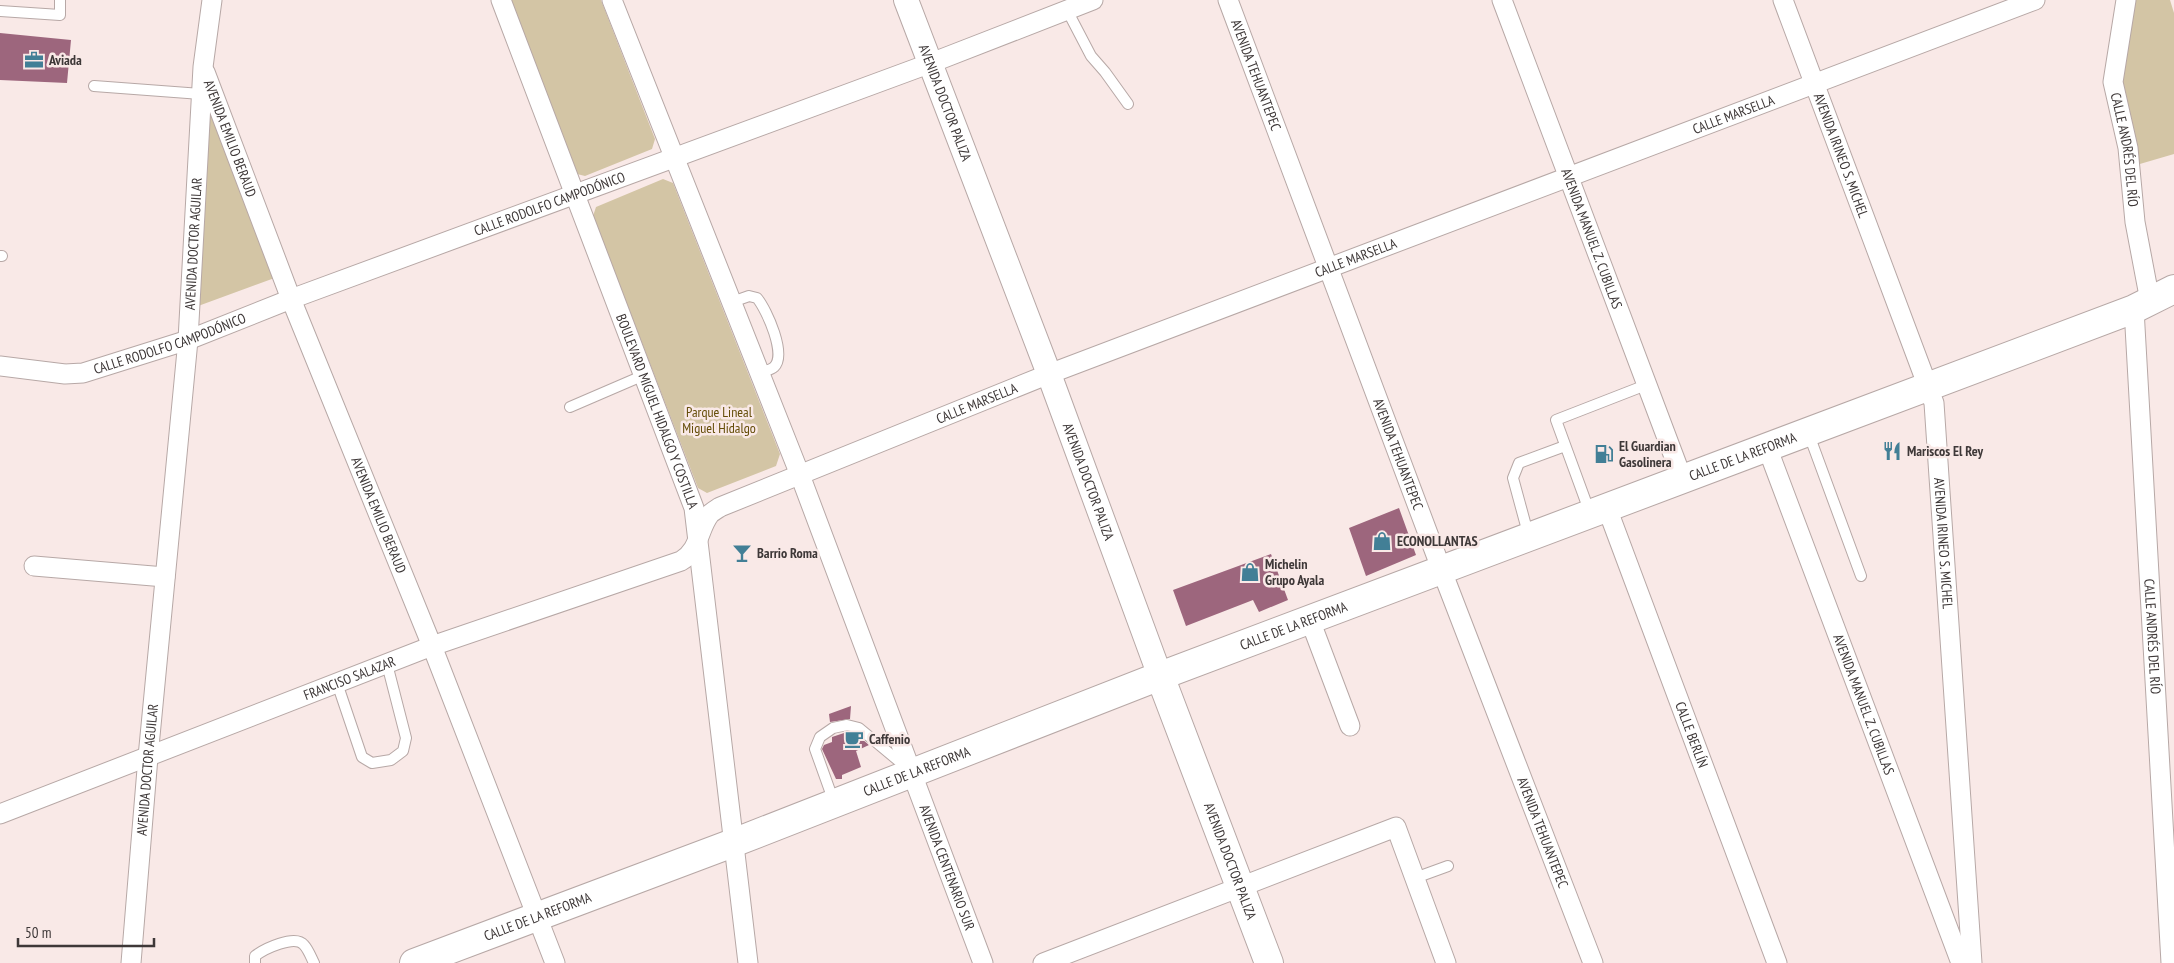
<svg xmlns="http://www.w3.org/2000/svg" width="2174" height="963" viewBox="0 0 2174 963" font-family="'PT Sans Narrow',sans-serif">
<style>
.green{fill:#d3c5a5}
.building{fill:#9d667d}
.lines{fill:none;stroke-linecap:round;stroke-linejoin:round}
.service-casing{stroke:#b7a8a6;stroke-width:12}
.minor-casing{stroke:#b7a8a6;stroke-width:21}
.tertiary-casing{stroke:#b7a8a6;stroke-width:26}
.secondary-casing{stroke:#b7a8a6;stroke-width:30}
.service{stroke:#fff;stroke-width:10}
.minor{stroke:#fff;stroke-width:19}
.tertiary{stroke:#fff;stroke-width:24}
.secondary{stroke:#fff;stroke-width:28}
.labels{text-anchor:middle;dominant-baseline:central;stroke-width:5;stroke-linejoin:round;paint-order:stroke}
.poi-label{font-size:14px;font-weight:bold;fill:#3e3838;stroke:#f9e9e7;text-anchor:start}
.street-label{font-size:14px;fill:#3e3838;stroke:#f9e9e7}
.park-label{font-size:14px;fill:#644d08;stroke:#f9e9e7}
</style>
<rect width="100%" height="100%" fill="#f9e9e7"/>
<path class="green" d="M510,0H601L655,139L652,149L585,176L577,174Z
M2133,0H2170L2174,13V154L2133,166L2116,80Z
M207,95L280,276L190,309Z
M663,179L673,183L780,454L776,466L707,493L698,488L593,216L596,207Z"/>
<path class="building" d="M0,33L71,40L67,83L0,80Z
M1399,508L1416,555L1366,576L1349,528Z
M1271,554L1288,600L1259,612L1253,600L1186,626L1173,590Z
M851,706L850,719L830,722L829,714Z
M847,732V736L856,734L869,745L856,751L861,767L842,775V779H836L822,749L824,745L832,742V737Z"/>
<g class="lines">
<g class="service-casing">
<path id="service" d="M1067,10L1091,56L1105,72L1128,104
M0,11L60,15V0
M94,86L201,94
M0,256H2
M732,302L749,296L757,298C767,310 787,355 774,367C771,370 764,371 759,373
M570,407L642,376
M1808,432L1861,576
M1590,513L1556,420L1646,385
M1529,537L1513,478L1519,463L1565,446
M337,683L362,757L372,763L391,760L403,751L406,738L387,664
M834,802L815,749L820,737L833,728L847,725L859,728L906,767
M1415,878L1448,866
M255,963V956C264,949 295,934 304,945C308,949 311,957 314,963"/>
</g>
<g class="minor-casing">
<g id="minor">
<path id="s1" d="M501,0L694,508L748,963"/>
<path id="s2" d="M612,0L800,475L983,963"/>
<path id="s3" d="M1228,0L1442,571L1593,963"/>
<path id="s4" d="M1502,0L1682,478"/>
<path id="s5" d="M1783,0L1934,403L1972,963"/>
<path id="s6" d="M2126,0L2113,82L2128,148L2135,222L2150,301"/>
<path id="s7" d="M205,72L291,299L432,646L555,963"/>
<path id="s8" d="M2134,309L2171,963"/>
<path id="s9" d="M0,366L65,374L83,373L188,340L291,299L931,63L1093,0"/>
<path id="s10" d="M1767,447L1961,963"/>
<path id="s11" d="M1607,508L1777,963"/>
<path d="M34,566L165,577"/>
<path d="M1310,620L1350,726"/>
<path id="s12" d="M0,814L432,646L681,561C700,550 698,529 710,514C712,512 717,509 720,507L1049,374L2035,0"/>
<path id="s13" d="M131,963L148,757L188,340L203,67L212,0"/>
<path d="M1043,963L1396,827L1446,963"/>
</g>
</g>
<g class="tertiary-casing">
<g id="tertiary">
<path id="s14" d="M906,0L1049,374L1160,676"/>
</g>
</g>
<g class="secondary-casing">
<g id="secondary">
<path id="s15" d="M1160,676L1269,963"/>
<path id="s16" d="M414,963L733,843L1160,676L2134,309L2174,289"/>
</g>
</g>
<use href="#service" class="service"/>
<use href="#minor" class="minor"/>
<use href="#tertiary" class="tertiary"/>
<use href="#secondary" class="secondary"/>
</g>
<defs>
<g id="office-bare" transform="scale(1.5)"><path d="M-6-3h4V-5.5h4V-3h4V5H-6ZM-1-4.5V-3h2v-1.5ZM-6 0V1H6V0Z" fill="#427f96" stroke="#f9e9e7" stroke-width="2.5" paint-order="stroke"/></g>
<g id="restaurant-bare" transform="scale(1.5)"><path d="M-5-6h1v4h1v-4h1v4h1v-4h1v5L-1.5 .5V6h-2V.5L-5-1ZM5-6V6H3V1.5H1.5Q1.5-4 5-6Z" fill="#427f96" stroke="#f9e9e7" stroke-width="2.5" paint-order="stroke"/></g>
<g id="fuel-bare" transform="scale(1.5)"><path d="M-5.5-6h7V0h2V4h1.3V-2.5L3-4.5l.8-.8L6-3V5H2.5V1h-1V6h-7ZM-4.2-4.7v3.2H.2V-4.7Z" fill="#427f96" stroke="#f9e9e7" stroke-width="2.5" paint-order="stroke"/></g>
<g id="shop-bare" transform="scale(1.5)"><path d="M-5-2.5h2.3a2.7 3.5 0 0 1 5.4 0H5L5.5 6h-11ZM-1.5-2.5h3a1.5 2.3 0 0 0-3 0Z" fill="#427f96" stroke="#f9e9e7" stroke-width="2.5" paint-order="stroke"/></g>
<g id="bar-bare" transform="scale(1.5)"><path d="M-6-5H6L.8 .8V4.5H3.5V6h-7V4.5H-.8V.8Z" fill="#427f96" stroke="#f9e9e7" stroke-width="2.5" paint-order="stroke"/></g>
<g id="cafe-bare" transform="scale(1.5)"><path d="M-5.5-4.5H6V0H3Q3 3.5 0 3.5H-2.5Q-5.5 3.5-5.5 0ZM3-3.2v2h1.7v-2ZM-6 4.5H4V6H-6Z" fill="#427f96" stroke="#f9e9e7" stroke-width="2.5" paint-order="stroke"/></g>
</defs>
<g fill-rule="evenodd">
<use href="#office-bare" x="34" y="60"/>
<use href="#restaurant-bare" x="1892" y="451"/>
<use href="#fuel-bare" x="1604" y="454"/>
<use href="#shop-bare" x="1382" y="541"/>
<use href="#bar-bare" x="742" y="553"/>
<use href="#shop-bare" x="1250" y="572"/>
<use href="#cafe-bare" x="854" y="739"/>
</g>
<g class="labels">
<g class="poi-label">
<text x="49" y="60">Aviada</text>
<text x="1619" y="446">El Guardian<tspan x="1619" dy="16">Gasolinera</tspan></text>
<text x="1907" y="451">Mariscos El Rey</text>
<text x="1397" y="541">ECONOLLANTAS</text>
<text x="757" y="553">Barrio Roma</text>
<text x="1265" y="564">Michelin<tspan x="1265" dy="16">Grupo Ayala</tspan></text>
<text x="869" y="739">Caffenio</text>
</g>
<g class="street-label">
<text stroke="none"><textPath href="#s3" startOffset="80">AVENIDA TEHUANTEPEC</textPath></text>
<text stroke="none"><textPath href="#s14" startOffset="110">AVENIDA DOCTOR PALIZA</textPath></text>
<text stroke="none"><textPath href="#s12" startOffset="1882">CALLE MARSELLA</textPath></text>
<text stroke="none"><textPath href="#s7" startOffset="71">AVENIDA EMILIO BERAUD</textPath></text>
<text stroke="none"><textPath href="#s6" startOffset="152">CALLE ANDRÉS DEL RÍO</textPath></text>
<text stroke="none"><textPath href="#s5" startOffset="166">AVENIDA IRINEO S. MICHEL</textPath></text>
<text stroke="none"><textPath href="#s9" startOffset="580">CALLE RODOLFO CAMPODÓNICO</textPath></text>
<text stroke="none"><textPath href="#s4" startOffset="255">AVENIDA MANUEL Z. CUBILLAS</textPath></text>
<text stroke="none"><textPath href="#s13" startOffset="722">AVENIDA DOCTOR AGUILAR</textPath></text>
<text stroke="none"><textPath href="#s12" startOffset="1478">CALLE MARSELLA</textPath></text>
<text stroke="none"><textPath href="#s9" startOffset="175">CALLE RODOLFO CAMPODÓNICO</textPath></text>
<text stroke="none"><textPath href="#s12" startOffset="1072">CALLE MARSELLA</textPath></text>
<text stroke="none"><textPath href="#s1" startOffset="440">BOULEVARD MIGUEL HIDALGO Y COSTILLA</textPath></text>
<text stroke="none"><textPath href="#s3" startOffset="485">AVENIDA TEHUANTEPEC</textPath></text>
<text stroke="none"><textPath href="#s16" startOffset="1422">CALLE DE LA REFORMA</textPath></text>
<text stroke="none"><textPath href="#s14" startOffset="515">AVENIDA DOCTOR PALIZA</textPath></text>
<text stroke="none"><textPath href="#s7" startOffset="476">AVENIDA EMILIO BERAUD</textPath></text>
<text stroke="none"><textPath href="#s5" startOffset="571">AVENIDA IRINEO S. MICHEL</textPath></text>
<text stroke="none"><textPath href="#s16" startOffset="942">CALLE DE LA REFORMA</textPath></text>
<text stroke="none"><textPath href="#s8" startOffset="328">CALLE ANDRÉS DEL RÍO</textPath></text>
<text stroke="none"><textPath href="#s12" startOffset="375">FRANCISO SALAZAR</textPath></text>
<text stroke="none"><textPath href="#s10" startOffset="275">AVENIDA MANUEL Z. CUBILLAS</textPath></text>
<text stroke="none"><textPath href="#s11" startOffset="242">CALLE BERLÍN</textPath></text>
<text stroke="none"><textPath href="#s13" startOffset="194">AVENIDA DOCTOR AGUILAR</textPath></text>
<text stroke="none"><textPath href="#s16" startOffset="538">CALLE DE LA REFORMA</textPath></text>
<text stroke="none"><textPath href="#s3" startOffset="890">AVENIDA TEHUANTEPEC</textPath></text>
<text stroke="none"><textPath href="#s15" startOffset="198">AVENIDA DOCTOR PALIZA</textPath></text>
<text stroke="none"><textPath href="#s2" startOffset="930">AVENIDA CENTENARIO SUR</textPath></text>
<text stroke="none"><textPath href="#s16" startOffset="132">CALLE DE LA REFORMA</textPath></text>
</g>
<g class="park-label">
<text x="719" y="412">Parque Lineal<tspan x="719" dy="16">Miguel Hidalgo</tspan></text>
</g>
</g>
<path d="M18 938v8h136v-8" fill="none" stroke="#3e3838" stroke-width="2.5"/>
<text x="25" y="938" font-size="15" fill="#3e3838" stroke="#f9e9e7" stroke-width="4" paint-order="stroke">50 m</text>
</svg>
